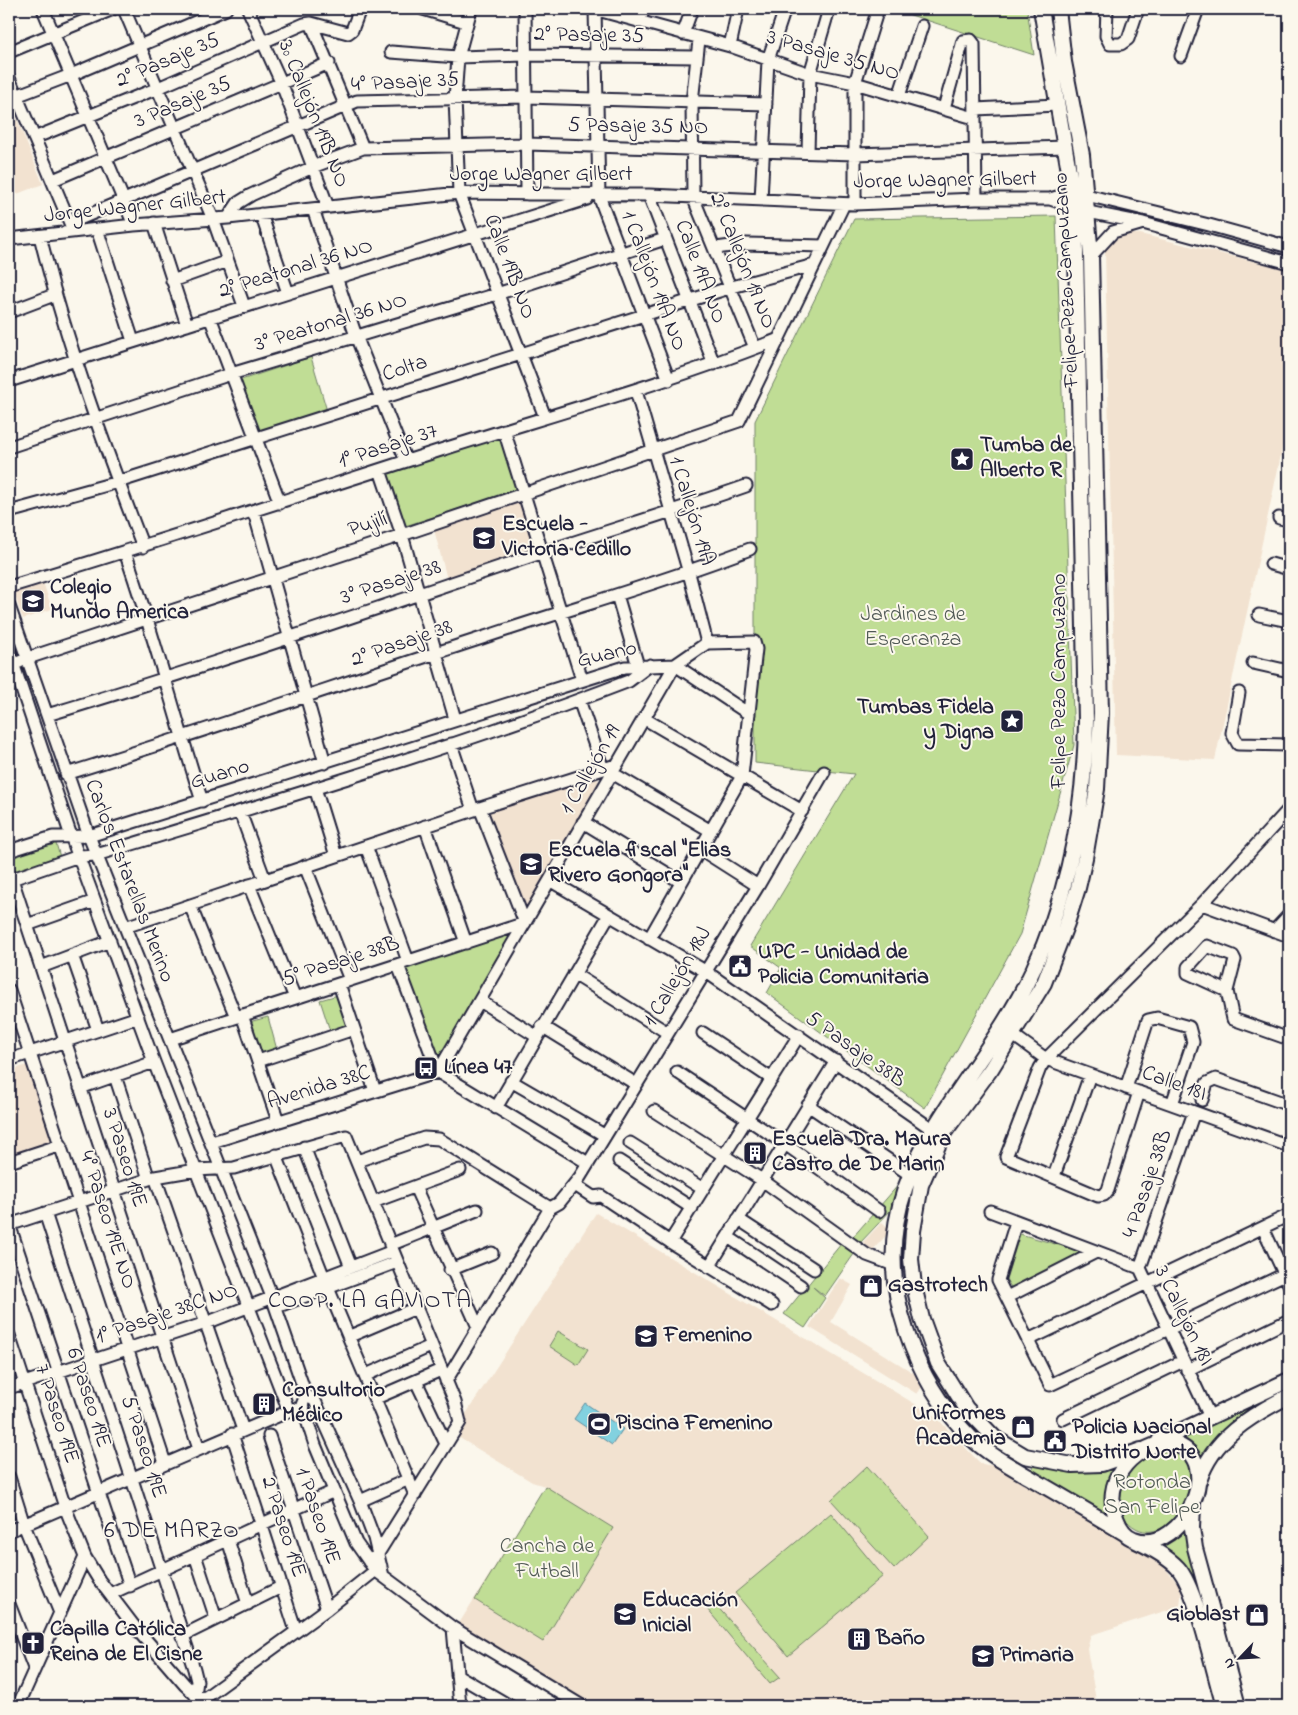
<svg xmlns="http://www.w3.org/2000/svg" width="1298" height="1715" viewBox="0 0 1298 1715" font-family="'Indie Flower',sans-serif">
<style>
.built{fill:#f2e2d0}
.green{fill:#c0dd95;stroke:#718068}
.water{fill:#82d1df;stroke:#5c8b9d}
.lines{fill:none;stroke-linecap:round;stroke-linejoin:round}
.minor-casing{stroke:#22223b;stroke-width:15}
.major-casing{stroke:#22223b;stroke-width:18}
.minor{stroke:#fbf7ec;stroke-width:11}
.major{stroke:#fbf7ec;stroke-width:14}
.labels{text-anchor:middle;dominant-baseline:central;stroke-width:4;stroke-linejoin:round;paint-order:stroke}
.street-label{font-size:22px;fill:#22223b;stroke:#fbf7ec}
.poi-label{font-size:22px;font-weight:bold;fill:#22223b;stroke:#fbf7ec;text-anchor:start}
.park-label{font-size:22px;fill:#515a56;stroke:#fbf7ec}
.neighbourhood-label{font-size:24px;letter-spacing:1px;fill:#22223b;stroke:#fbf7ec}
</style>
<rect width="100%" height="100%" fill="#fbf7ec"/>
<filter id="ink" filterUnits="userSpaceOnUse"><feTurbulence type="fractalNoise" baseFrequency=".02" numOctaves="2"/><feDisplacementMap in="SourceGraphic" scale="10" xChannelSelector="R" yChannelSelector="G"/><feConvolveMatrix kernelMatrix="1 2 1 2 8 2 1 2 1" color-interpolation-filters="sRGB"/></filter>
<g filter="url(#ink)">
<path class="built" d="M9,99L43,184L9,197Z
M1122,234H1140L1289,270V418L1215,760L1116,755L1105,250L1107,242L1113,236Z
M520,499L537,550L447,579L433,526Z
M43,582L52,609L23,619L14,593Z
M598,778L599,783L527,916L487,813Z
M27,1065L54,1144L9,1159V1071Z
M596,1213L935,1416L981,1464L1004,1467L1163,1566L1182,1588L1180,1606L1091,1635L1087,1649L1096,1700L1084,1706H590L458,1625L545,1486L532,1482L453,1434Z
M882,1222L891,1230L872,1251L863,1242Z
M840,1278L852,1285L831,1322L917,1375L922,1387L917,1394L809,1327Z"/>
<path class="green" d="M892,9H1027L1034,55Z
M1056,216L1074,745L1020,934L925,1108L767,993L781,968L750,946L854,774L755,763V421L854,219Z
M311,357L327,411L257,434L238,381Z
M499,434L517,490L402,527L386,470Z
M55,840L60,857L9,874V856Z
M520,928L437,1064L401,967Z
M338,995L349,1028L331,1034L320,1000Z
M268,1017L277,1050L260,1057L249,1022Z
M900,1183L892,1209L860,1243L852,1238Z
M1020,1234L1080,1251L1081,1256L1012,1289L1006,1279Z
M841,1244L854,1254L825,1296L813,1287L825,1298L805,1328L784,1314Z
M558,1331L588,1349L578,1365L549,1346Z
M1282,1387L1284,1392L1203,1458H1201L1192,1446L1182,1440L1181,1438Z
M1167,1449C1171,1451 1178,1452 1182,1454C1216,1482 1162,1559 1127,1521C1102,1493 1137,1451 1167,1449Z
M1034,1465L1069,1472L1113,1470L1114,1472L1105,1495L1108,1515L1107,1516L1031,1471Z
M867,1466L929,1536L894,1569L831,1500Z
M545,1486L613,1528L543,1642L475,1600Z
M831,1513L883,1576L788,1656L735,1593Z
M1185,1527L1199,1581L1195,1582L1178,1560L1158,1545Z
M714,1603L780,1677L770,1684L707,1609Z"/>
<path class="water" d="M585,1403L623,1429L612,1445L574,1419Z"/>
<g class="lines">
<g class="minor-casing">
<path id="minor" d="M43,9L134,225
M124,9L213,219L244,306
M248,9L281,82L328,207
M423,9L466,22
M471,9L458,57L455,99L459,193L545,417
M525,9L527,194
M594,9L730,46L810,74L855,83L974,118
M595,9L599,196L669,380
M1107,9L1106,36L1110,44H1121L1128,39L1138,9
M639,22L644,9
M311,23L363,148
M683,34L692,9
M699,40L692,102L693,197L755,348
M730,46L738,9
M9,52L113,9
M391,52L458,57L525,55L696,57
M1181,56L1198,9
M9,78L73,230
M16,96L71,75L226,9
M899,96L922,26
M944,108L963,41L971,40L974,44L976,199
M976,109L1057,105
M34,138L158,88L304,24L311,23L348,33L352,30L360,9
M808,152L810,74L829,9
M53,180L329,63
M649,195L714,364
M1050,199L1088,212L1143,223L1289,263
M761,200L768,60L785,9
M855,204V83L877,12
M313,209L356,336L406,461
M261,214L288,293
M228,218L238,203L251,195L315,166L363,148L527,144L855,154L1066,147
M70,223L357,101L526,97L766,104
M154,223L187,325
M97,229L133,341
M40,236C66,342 104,445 143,547
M9,239L134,225L228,218L459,193L649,195L855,204L976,199H1050L1074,192L1209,225L1289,247
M716,248L746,244L823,246
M1091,256L1113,232L1140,224
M172,281L228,261
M9,312L54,295
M210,317L280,503
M9,381L587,199
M636,391L689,573L707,643
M504,430L582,680
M9,447L231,374L497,294L665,239
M380,470L402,535L455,719
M9,512L118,482L732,287L814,265
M254,512L325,763
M1279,518L1289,520
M125,552C154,634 175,718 202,801
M1271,564L1289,569
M9,587C156,543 301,495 447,448C558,413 670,382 779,339
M617,595L638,666
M9,606L89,836L272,1297L306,1395L315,1401L360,1501L374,1538L383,1576
M1259,615L1289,621
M9,651L71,836L154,1062L289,1411
M1253,663L1289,671
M9,667L28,658L402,535L739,421L844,204
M1239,693L1232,733L1238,744L1289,745
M579,700L603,769
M47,715C213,665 377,608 541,553C610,530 678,510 746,486
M645,719L802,811
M451,744L473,810
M612,773L711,831
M66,774C206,731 343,683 482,638C571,608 662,583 750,549
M315,788L336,856
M480,808L525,923
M240,812L265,880
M583,822L681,882
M425,826L466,943
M366,846L408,961
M700,849L758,886
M9,851L53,837L89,836L625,667L675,665L749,714
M305,866L350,980
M12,879L199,1449
M9,880L79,856L96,855C275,801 455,748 629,681L650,665
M551,881L705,971L932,1129
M249,885L295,998
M1202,904L1289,936
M190,905L236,1017
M27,925L95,901
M125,927L480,808L616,765
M1274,931L1289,915
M72,955L98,1030
M398,965L438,1072L588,1163
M41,967L110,941
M574,974L668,1033
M339,984L375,1091
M9,990L165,1463
M1227,991L1188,973V967L1207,946L1233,956L1235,960L1227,991L1233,1019L1289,1039
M480,1001L536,1036
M242,1015L278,1121
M542,1026L636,1084
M703,1033L772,1079
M1013,1035L1046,1059L1289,1146
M170,1039L525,923
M9,1060L138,1017
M258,1061L354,1029
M677,1072L785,1144L879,1211
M115,1076L149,1179
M511,1081L604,1135
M80,1088L154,1062
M1126,1088L1148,1020L1157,1018L1189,1027L1193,1042L1172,1104
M1139,1092L1108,1190L1104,1195L1098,1196L1006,1157L1040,1068L1046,1059L1202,904L1289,809
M1202,1100L1207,1083L1216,1079L1289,1105
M808,1105L909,1174
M496,1108L609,915
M654,1111L762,1180L867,1255L894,1265
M212,1142L438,1072L675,665L707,643L754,642L756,649L742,776L649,939
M630,1143L703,1189
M304,1147L351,1267
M276,1155L328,1288L415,1495
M357,1161L424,1138L439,1139L550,1208
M619,1161L692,1208
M9,1162L61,1145
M1054,1176L1090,1075
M155,1177L243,1430
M575,1185L593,1197L601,1196L670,1242L772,1305
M415,1187L478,1327
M373,1202L460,1170
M990,1211L1140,1268L1210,1417
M45,1213L194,1669L197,1681L195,1695
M738,1219L814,1269
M1016,1222L998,1280L1050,1385L1285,1274
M9,1224L130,1586
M9,1225L155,1177L196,1170L234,1168L346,1136L455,1402L460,1422L377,1555L369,1562
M1263,1228L1289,1284
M728,1237L801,1286
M670,1242L799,1035
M390,1245L477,1210
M709,1267L836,1061
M1140,1268L1194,1112
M450,1270L492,1253
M1007,1297L1096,1252
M276,1307L397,1262
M9,1335L65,1507L85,1557L99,1580L134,1626L185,1685L199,1698L206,1697L327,1609L381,1566
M350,1336L416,1308
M1028,1340L1289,1215
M1187,1370L1289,1320
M366,1375L431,1346
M416,1381L446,1444
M446,1381L550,1208L559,1203L580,1177L758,886L824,772
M9,1388L206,1323L393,1251
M306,1395L302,1405L315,1445L356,1543L375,1570L453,1628L582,1706
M376,1398L441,1370
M1063,1419L1183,1361
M232,1434L296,1631
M269,1436L327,1609
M9,1477L24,1525L60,1613
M360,1501L409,1479
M9,1531L294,1409
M228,1540L248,1604
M195,1555L216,1619
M110,1594L334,1491
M9,1604L34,1668
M453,1628L460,1706
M182,1636L281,1587
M457,1675L510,1706
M18,1706L85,1557"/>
</g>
<g class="major-casing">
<path id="major" d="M1041,9L1075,206L1086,721C1085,807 1069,892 1033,970C975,1095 854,1174 906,1330C919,1370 940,1407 970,1437C989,1455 1012,1467 1034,1480C1065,1498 1096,1516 1126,1534
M1058,9L1064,62L1082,155L1091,256L1101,713L1097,789L1085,858L1078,888L1067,923L1044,983L991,1069L943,1134L921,1185L913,1231L911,1259L914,1286L922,1319L938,1363L966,1408L995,1438L1025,1456L1072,1465L1102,1464L1141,1450
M1159,1441L1289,1380
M1166,1442C1232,1451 1184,1558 1134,1539C1125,1536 1120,1528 1117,1520C1101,1482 1130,1449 1166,1442Z
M1199,1481C1213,1438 1250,1416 1289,1396
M1193,1505L1192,1528L1195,1548L1238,1706
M1136,1541C1151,1548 1167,1556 1178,1568C1197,1589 1214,1675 1224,1706"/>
</g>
<use href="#minor" class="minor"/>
<use href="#major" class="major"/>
</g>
</g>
<defs>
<g id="sight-square" transform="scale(1.25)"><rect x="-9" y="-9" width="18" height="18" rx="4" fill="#22223b" stroke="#fbf7ec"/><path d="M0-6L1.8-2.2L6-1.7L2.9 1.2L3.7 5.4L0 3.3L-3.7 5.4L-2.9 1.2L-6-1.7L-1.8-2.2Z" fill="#fff"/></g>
<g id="school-square" transform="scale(1.25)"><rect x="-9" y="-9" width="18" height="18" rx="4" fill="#22223b" stroke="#fbf7ec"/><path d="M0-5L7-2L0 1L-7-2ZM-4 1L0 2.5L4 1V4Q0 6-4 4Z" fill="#fff"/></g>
<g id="civic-square" transform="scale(1.25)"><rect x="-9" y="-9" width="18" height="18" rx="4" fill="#22223b" stroke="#fbf7ec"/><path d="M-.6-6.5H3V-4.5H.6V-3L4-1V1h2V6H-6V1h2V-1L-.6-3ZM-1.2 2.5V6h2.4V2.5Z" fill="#fff"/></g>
<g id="bus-square" transform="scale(1.25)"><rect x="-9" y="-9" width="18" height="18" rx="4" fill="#22223b" stroke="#fbf7ec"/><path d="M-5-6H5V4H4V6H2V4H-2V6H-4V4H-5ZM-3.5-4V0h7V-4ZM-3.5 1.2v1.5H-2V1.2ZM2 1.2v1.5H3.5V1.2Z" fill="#fff"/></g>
<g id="building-square" transform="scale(1.25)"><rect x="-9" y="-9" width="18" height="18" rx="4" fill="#22223b" stroke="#fbf7ec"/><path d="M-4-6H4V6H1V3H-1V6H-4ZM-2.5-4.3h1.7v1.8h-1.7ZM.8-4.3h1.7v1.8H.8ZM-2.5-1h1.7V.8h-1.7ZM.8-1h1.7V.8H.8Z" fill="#fff"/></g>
<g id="shop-square" transform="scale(1.25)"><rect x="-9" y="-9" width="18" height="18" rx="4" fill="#22223b" stroke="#fbf7ec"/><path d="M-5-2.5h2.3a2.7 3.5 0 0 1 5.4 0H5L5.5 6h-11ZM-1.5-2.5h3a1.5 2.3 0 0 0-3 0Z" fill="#fff"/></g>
<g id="stadium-square" transform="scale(1.25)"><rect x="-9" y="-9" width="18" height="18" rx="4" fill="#22223b" stroke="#fbf7ec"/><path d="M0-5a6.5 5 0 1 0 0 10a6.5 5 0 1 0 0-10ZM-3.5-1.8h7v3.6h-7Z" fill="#fff"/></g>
<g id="church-square" transform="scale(1.25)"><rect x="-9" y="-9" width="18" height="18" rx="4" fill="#22223b" stroke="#fbf7ec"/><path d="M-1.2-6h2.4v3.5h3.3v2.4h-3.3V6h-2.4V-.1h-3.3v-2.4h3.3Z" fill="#fff"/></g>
</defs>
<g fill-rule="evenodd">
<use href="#sight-square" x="962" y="459"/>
<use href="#school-square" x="484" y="538"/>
<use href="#school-square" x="33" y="601"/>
<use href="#sight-square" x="1012" y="721"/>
<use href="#school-square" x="531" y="864"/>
<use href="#civic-square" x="740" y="966"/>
<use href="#bus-square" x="426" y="1068"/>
<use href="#building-square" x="755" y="1153"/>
<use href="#shop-square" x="871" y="1286"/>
<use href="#school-square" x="646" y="1336"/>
<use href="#building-square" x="264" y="1404"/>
<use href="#stadium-square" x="599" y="1424"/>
<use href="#shop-square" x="1023" y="1427"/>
<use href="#civic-square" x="1055" y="1441"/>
<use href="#school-square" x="625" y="1614"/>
<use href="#shop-square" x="1257" y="1615"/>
<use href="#building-square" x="859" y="1639"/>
<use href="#church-square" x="33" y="1643"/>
<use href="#school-square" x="983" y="1656"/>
</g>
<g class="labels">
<g class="street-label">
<text transform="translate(589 36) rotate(1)">2° Pasaje 35</text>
<text transform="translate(833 56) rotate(16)">3 Pasaje 35 NO</text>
<text transform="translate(168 61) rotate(-23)">2° Pasaje 35</text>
<text transform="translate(405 83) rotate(-3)">4° Pasaje 35</text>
<text transform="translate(183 103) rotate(-23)">3 Pasaje 35</text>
<text transform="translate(313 114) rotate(68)">3º Callejón 19B NO</text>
<text transform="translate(638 127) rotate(1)">5 Pasaje 35 NO</text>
<text x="541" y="175">Jorge Wagner Gilbert</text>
<text transform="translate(945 181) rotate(-1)">Jorge Wagner Gilbert</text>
<text transform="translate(135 207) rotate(-6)">Jorge Wagner Gilbert</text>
<text transform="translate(742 261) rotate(68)">2° Callejón 19 NO</text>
<text transform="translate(509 267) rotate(69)">Calle 19B NO</text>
<text transform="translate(296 269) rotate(-17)">2° Peatonal 36 NO</text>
<text transform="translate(700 272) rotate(69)">Calle 19A NO</text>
<text transform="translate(1067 280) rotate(-93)">Felipe Pezo Campuzano</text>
<text transform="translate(653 281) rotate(69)">1 Callejón 19A NO</text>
<text transform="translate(331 323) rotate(-17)">3° Peatonal 36 NO</text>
<text transform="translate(405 369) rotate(-18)">Colta</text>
<text transform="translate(388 447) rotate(-18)">1° Pasaje 37</text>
<text transform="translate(691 511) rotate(73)">1 Callejón 19A</text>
<text transform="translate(368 525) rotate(-18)">Pujilí</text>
<text transform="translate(391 583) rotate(-18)">3° Pasaje 38</text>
<text transform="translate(402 644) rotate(-19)">2° Pasaje 38</text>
<text transform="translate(607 655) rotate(-13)">Guano</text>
<text transform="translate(1060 681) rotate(-90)">Felipe Pezo Campuzano</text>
<text transform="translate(591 770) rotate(-60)">1 Callejón 19</text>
<text transform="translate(220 775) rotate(-17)">Guano</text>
<text transform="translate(129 881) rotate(69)">Carlos Estarellas Merino</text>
<text transform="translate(341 962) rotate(-18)">5° Pasaje 38B</text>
<text transform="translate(678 977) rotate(-59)">1 Callejón 18J</text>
<text transform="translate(855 1050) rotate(35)">5 Pasaje 38B</text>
<text transform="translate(1174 1084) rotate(20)">Calle 18I</text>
<text transform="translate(319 1088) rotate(-17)">Avenida 38C</text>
<text transform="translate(124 1158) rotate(72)">3 Paseo 19E</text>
<text transform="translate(1148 1184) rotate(-71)">4 Pasaje 38B</text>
<text transform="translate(107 1220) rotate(72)">4° Paseo 19E NO</text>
<text transform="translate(167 1314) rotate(-19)">1° Pasaje 38C NO</text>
<text transform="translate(1183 1316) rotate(64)">3 Callejón 18I</text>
<text transform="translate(88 1398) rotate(72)">6 Paseo 19E</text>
<text transform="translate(56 1414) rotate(72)">7 Paseo 19E</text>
<text transform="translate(143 1447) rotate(72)">5 Paseo 19E</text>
<text transform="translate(317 1516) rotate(71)">1 Paseo 19E</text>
<text transform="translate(283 1527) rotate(72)">2 Paseo 19E</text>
</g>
<g class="poi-label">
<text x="980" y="446">Tumba de<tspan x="980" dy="25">Alberto R</tspan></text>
<text x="502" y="525">Escuela -<tspan x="502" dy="25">Victoria Cedillo</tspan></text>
<text x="50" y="588">Colegio<tspan x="50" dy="25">Mundo America</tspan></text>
<text x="994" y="708" text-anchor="end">Tumbas Fidela<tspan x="994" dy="25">y Digna</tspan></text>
<text x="548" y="851">Escuela fiscal "Elias<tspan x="548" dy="25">Rivero Gongora"</tspan></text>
<text x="758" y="953">UPC - Unidad de<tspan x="758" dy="25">Policia Comunitaria</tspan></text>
<text x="444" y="1068">Línea 47</text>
<text x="772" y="1140">Escuela Dra. Maura<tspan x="772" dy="25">Castro de De Marin</tspan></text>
<text x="888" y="1286">Gastrotech</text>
<text x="664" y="1336">Femenino</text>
<text x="282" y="1391">Consultorio<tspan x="282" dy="25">Médico</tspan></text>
<text x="1006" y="1414" text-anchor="end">Uniformes<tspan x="1006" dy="25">Academia</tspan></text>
<text x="616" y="1424">Piscina Femenino</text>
<text x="1072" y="1428">Policia Nacional<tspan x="1072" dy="25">Distrito Norte</tspan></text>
<text x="642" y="1601">Educación<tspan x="642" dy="25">Inicial</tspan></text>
<text x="1240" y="1615" text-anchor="end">Gioblast</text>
<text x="50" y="1630">Capilla Católica<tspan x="50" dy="25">Reina de El Cisne</tspan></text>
<text x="876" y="1639">Baño</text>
<text x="1000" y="1656">Primaria</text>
</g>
<g class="park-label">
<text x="913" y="615">Jardines de<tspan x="913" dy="25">Esperanza</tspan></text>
<text x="1152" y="1483">Rotonda<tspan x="1152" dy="25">San Felipe</tspan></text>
<text x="547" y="1547">Cancha de<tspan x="547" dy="25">Futball</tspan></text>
</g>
<g class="neighbourhood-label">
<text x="370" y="1301">COOP. LA GAVIOTA</text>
<text x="172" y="1531">6 DE MARZO</text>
</g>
</g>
<rect width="1298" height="1715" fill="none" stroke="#fbf7ec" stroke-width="30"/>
<rect x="15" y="15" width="1268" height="1685" fill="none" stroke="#22223b" stroke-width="2" filter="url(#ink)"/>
<g transform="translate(1240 1658) rotate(245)" stroke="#fbf7ec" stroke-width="4" paint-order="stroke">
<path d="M0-4L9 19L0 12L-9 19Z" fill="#22223b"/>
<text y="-8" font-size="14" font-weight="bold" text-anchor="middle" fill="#22223b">N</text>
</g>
</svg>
